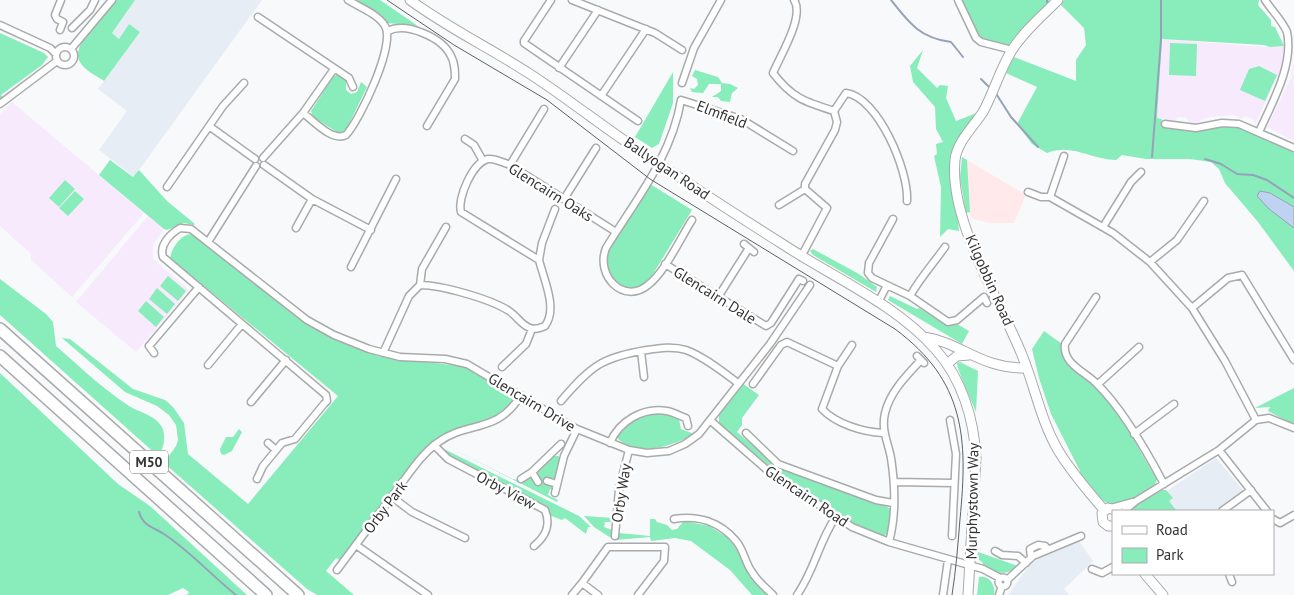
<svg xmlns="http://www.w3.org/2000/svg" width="1294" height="595" viewBox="0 0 1294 595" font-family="'PT Sans',sans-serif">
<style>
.built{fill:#e6edf4}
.industrial{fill:#ffe9eb}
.education{fill:#f7eafd}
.green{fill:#88ecbb}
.water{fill:#c0d2f1;stroke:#96a2b8}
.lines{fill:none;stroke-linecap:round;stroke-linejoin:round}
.stream{stroke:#96a2b8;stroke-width:2}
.street-casing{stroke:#a9aaab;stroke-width:9}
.secondary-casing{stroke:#a9aaab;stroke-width:11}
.highway-casing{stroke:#a9aaab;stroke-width:14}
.street{stroke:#fff;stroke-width:6}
.secondary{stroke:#fff;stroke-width:9}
.highway{stroke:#fff;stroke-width:11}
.tram{stroke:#5f6061;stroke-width:1}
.labels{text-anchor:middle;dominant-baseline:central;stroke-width:5;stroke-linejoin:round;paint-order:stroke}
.shield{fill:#fff;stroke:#707071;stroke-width:1}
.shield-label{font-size:14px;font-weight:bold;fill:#333334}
.street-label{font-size:15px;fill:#333334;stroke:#fff}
</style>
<rect width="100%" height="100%" fill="#f8f9fb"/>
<path class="built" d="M135,0H262L134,177L99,150L127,111L98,89L140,32L129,24L119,39L112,33Z
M1216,458L1243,490L1214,511H1177L1169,501L1167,491Z
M1079,541L1093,561L1064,589L1069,595H1008L1032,562Z"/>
<path class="industrial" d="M967,160L1026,195L1014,223H989L971,218L968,206Z"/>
<path class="education" d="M1162,39L1267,47L1284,46L1281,69L1255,125L1254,120L1246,116L1241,119L1234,115L1209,117L1195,123H1189L1187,118L1178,117L1175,121L1157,118Z
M1294,63V141L1267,127L1292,76L1291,72Z
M12,102L144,213L72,297L31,260V254L0,226V114Z
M148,216L164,229L153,245V259L189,290L136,352L76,302Z"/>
<path class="green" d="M116,0H135L112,33L119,39L129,24L140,32L104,81C96,75 86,72 80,62C69,45 106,14 116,0Z
M351,0H380L418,26L387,23Z
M960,0H1049V2L1008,48L980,40Z
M1064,0H1259L1258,5L1271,20V26L1275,27L1284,46L1270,47L1264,45L1162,39L1157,118L1162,119L1161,127L1199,131L1227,125L1244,128L1294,152V271L1258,222L1225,183L1219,169L1211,162L1190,159H1146L1122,155L1116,160C1091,160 1072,143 1047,153L1032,144L1017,124L1037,87L1006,73L1014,57L1076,81V60L1086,45L1084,28L1060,4Z
M0,33L44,53L48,57L42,65L1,95L4,98L0,101Z
M1170,43L1197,44L1196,76L1169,75Z
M923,50L917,68L937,88L940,85L948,86L946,98L956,121L979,112L951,155L959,231L948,229L940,237L941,187L934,156L937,154L936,144L943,142L936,129L935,107L913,82L910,66Z
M1259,66L1277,75L1265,101L1240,90L1249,69Z
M695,70L718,77L722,83L730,84L738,88L732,93L730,102L721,101L718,97H712L721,91V84H709L703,93L692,92L690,88L694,89L698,85L697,79L692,76Z
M673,72V103L659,144L652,148L635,137Z
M338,74L346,79V90L351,94L357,92L361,82L367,87L345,132L340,134L313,117L311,111L333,77Z
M962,157L967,160L970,212L966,213L960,178Z
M110,160L133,177L139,170L167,201L195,224L194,225L184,223L167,230L164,229L99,175Z
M65,180L75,189L59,207L49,198Z
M650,184L692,210L650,279C628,303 600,278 609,249Z
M75,191L84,199L68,216L59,208Z
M191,234L303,321L330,336L378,356L467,367L513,395C512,421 458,425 440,436C421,449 409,469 395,487C377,512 358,536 340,560L336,558L326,571L354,595H317L307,589L164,463L176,446L178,440L176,425L169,415L157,406L125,392L62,338L70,339L133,389L165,400L173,407L184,423L188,454L248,504L338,396L170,258C172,248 180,235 191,234Z
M813,249L859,274L877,287L876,292L813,255L810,251Z
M168,276L186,291L178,301L160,286Z
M0,279L46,314L53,322L56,346C79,366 101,387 126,404C135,411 152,414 159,423C167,432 165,447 158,456L0,315Z
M157,288L175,304L167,314L149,299Z
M890,296L917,309L919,308L946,325L957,324L969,331L962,344L888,300Z
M146,301L164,317L156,327L138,311Z
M1044,331L1062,344C1061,366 1084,375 1098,389C1123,414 1138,450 1157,479L1155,485C1111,511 1113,515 1079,475L1080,471L1051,414L1039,378L1032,349Z
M960,362L978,371L976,412C972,401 957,370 957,363Z
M0,373L118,484L150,506L247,595H187L189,592L183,588L168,595H0Z
M742,383L759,395L742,418V425L737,432L777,466L886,506L890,509L888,533L882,537C823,515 765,463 719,423V415Z
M1294,388V425L1268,411L1270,407L1255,408Z
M645,414H667L679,419L681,429L694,434C673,446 638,458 617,438V434L629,422Z
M239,429L242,432L232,451L224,455L221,454L220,449L226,437H233Z
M445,445L513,479L522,481L531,478L536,484L537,472L553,456H558L561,458L556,478L546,479L545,484L554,487V490L550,489L548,495L558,500L557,502Z
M442,448L579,516L591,527H588L586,534L565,518L562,520L549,515L447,457Z
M1162,490H1166L1173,498L1169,501L1177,511H1127Z
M584,516L614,518L611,522H605L604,527L612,530L611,538L594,527Z
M650,519H655L657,522L667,525L672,530L677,529L684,521L709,526L727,537L740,553L749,576L768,595H752L730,570L691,541L675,538L651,541L650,537L616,540L619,533L650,536Z
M978,552L1018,566C1005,577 996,573 982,566L983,563L977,558Z
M979,577C989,575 996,585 994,595H977Z"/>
<path class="water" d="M1260,191L1270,193L1294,207V228L1269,209L1257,196Z"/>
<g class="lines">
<path class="stream" d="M891,0C909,23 920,38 951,42L963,57
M1047,0V2
M981,79L991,89
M995,92L1011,117L1038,147
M1152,157L1161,40V0
M1205,159L1221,164L1237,174L1253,175L1267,180L1294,198
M139,512C143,526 153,527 164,534C191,552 211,575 236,595"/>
<g class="street-casing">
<path id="street" d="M551,0L524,41V43L638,121
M572,0L655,33L682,50
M794,0C805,16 780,56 773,73C792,98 805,102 834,111
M958,0L976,38L981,42L1012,50
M258,17L349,78L353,87
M0,25L50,48L56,54
M72,28L90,10L95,0
M60,30L63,22L57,19L55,15L61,0
M388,31C406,22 442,37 451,56C455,63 455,71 455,79L427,126
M56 56a9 9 0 1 1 18 0a9 9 0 1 1-18 0Z
M71,49L112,0
M559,68L598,10
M682,83L694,48L721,0
M601,96L646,29
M0,104L57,61
M834,111L846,93C878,97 909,171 907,201
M303,113C314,121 332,142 346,135C360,120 396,44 385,26C378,14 359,7 348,0
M1165,124L1196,128L1222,123L1239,124L1294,148
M209,126L255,159
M1259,132C1272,103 1294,65 1287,32C1282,20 1272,11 1265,0
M465,139L474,145L483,161
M263,158L303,113L334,69
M264,165L312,199L371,230
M510,165L544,109
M167,187L223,106L244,83
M1028,192L1041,197H1050
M1050,197L1113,233L1150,262L1192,308L1225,361L1256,420
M1050,197L1064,156
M564,199L596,148
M779,205L805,189
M893,219L869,263L868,273L872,278L910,296L948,322L957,320L984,297L987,303
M692,220C680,239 665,272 648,285C624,305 595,276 606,248C635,201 672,156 681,100L741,119L793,151
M1103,227L1131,182L1141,172
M296,228L312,199
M208,242L256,166
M744,244L754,252
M801,257L827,208L805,189V184L835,130L837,122L834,111
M539,260L542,243L555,209
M1150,262L1177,240L1204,201
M665,264L766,326L771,323L799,279L803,281
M351,267L396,179
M420,285C441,285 491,299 509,311C517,316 521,325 530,328C536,330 540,328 545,326C558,309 544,280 539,260L461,212C457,198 473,162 488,159C495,158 504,163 510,165L616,232
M420,285L422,269L446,227
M910,296C920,278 933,264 945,247
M718,297L749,248
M1096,297L1065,344C1062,364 1086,372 1097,384C1123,409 1147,452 1164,484
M878,303L887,285
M1192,308L1228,278L1242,275L1294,360
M852,345L838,366L822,409C836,424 863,432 883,433
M641,351L644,377
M154,353L149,346L199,287
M383,353L409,296L420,285
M917,356L924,363
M208,365L242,324
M502,367L526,344L532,329
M753,384L781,345L787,342L838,366
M1098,384L1139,347
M561,401C591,366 602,357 647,350C660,348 673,346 686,350C703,356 723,372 738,383
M251,402L286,360
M950,420L956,454L952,536
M711,421L767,470L852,527L889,542L983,569L1000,578
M746,433L778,464L876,500L893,503
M1134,434L1174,404
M268,443L276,450
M610,443C619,421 643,407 667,411C673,412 680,416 686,418L688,426
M434,445L448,459L545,510C551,525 546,536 534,546
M1219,450L1267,511
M532,472L538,482
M257,479L263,466L282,443L295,439L324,404L327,401L326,395L163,257C159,245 170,234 180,228L191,229L307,320L334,335L369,349L400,357L445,359L467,364L577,429L629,450L647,453L669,451L685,444L699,434L770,344L810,285
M521,479L532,472L561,444
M547,481L557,484
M894,482L953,483
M555,493L564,456L577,429
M392,497L412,512L465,538
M1111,508L1133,502
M1124,511L1136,501L1219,450L1256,420L1269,418L1294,428
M1222,511L1251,490
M674,519C698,515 720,522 736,541C744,550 745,563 752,572C757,581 766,588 773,595
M1273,519L1280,523L1294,515
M615,536L619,489L629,450
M889,542C896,516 895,484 891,458C888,442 881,430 885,413C890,392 906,376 921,360
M356,545L428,595
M995,551L1002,555L1018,556L1026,563
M1031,558L1030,549L1038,545L1045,546L1048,549
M1092,569L1102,573L1113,567
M337,570C358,542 378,515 399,487C410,472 422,454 437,443C467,420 497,435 521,395
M1229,574L1232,582
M998.5 582a4.5 4.5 0 1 1 9 0a4.5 4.5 0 1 1-9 0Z
M1007,580L1033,556L1081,536
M582,583L608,547H665L664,561L638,595
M572,595L582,583L598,595
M797,595C814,571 819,542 835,518
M943,595L948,560
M999,595L1002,586"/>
</g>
<g class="secondary-casing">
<path id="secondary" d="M410,0C448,28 490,48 530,74C570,100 607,130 647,156C692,186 738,216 784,245C834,278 896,304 936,350C962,379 974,419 976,458L968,595
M1058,0C1042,16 1024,31 1012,50C1000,69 994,92 983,112C973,127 957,142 955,160C949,221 1000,300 1022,355C1035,387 1041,421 1058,450C1071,472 1088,491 1104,510
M924,337C963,343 980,369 1027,368
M947,364L957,356L969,355
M1113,526H1108L1103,522L1102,513L1108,508L1118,511
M1145,574L1163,595"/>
</g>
<g class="highway-casing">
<path id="highway" d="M0,329L298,595
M0,356L266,595"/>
</g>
<use href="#street" class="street"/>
<use href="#secondary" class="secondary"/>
<use href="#highway" class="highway"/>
<path class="tram" d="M387,0L454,45L547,100L650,179L895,329C965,381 968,438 960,519C958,544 956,570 952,595"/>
</g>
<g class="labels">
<rect class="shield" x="130" y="450.5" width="38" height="23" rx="4"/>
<g class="shield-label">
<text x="149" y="462">M50</text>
</g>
<g class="street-label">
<text transform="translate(722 114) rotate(21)">Elmfield</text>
<text transform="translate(667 168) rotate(34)">Ballyogan Road</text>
<text transform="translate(551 192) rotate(32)">Glencairn Oaks</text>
<text transform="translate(990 280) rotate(66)">Kilgobbin Road</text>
<text transform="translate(715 295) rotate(32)">Glencairn Dale</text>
<text transform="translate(532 402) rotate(31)">Glencairn Drive</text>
<text transform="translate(506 490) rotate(28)">Orby View</text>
<text transform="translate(621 493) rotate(-81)">Orby Way</text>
<text transform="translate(807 496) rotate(34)">Glencairn Road</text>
<text transform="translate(972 501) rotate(-89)">Murphystown Way</text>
<text transform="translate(385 507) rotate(-53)">Orby Park</text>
</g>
</g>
<rect x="1112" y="510" width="162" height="65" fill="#ffffff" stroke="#adadae"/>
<rect x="1122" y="526" width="25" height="8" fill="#ffffff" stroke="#adadae"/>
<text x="1156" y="535" font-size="15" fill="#333334">Road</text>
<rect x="1122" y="548" width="25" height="15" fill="#88ecbb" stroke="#adadae"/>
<text x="1156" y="560" font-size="15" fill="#333334">Park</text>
</svg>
